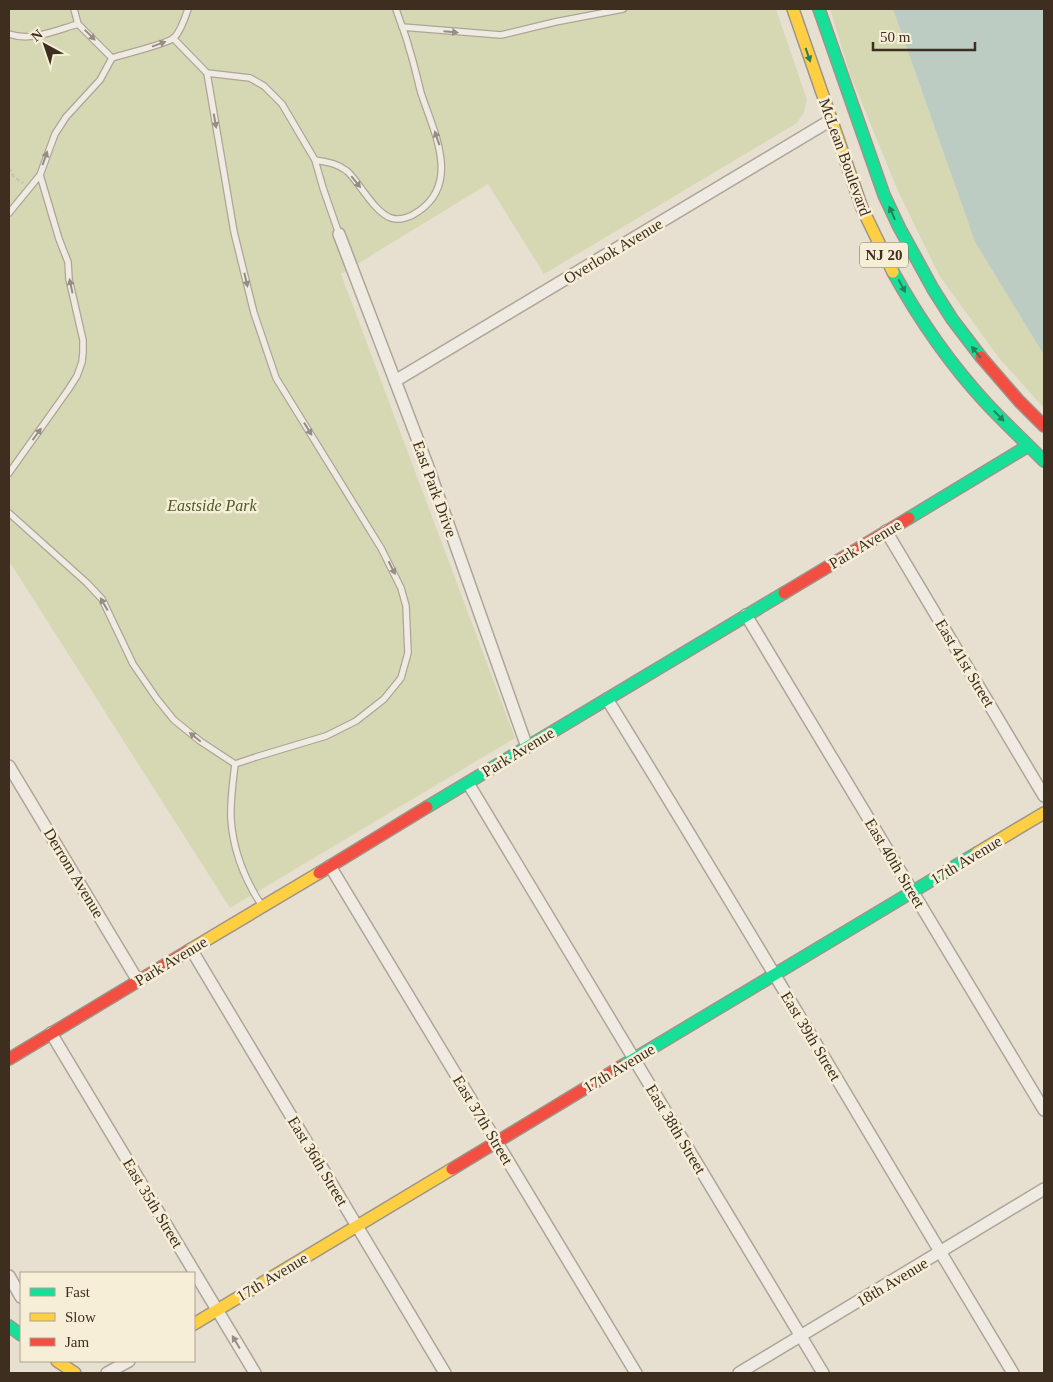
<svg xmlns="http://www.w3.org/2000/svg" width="1053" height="1382" viewBox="0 0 1053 1382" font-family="'Times New Roman',serif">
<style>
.green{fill:#d6d7b3}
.water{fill:#bcccc2}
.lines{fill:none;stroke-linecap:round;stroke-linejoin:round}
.lane-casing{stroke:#ada599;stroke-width:8}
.street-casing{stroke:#ada599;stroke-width:14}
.fast-casing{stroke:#9c958a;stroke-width:14}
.slow-casing{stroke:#9c958a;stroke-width:14}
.jam-casing{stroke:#9c958a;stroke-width:14}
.path{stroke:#c8c2b9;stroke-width:2.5;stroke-dasharray:4 2.5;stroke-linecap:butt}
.lane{stroke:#efebe3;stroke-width:5.5}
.street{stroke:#efebe3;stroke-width:11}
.fast{stroke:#16e098;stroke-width:11}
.slow{stroke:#ffcf43;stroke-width:11}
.jam{stroke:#f24e42;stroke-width:11}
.oneway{fill:#968c82}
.oneway2{fill:#2b7e56}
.labels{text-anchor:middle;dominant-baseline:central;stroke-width:5;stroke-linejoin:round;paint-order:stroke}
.shield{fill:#f7eed8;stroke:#756857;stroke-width:1}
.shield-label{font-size:15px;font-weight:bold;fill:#3d2e20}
.street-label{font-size:16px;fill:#3d2e20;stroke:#f7eed8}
.park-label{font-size:16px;font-style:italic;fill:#4d5a26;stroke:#f7eed8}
</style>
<rect width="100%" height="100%" fill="#e7e0d1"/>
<path class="green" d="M9,9H776L807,100L804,112L797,123L544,274L488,184L341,274L515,738L230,908L9,561Z
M830,9H893L975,242L1044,355V408L999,358L939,275L898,191L850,74Z"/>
<path class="water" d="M893,9H1044V355L975,242Z"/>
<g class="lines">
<g class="lane-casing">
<path id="lane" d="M74,9L78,24L112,58
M402,27L501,35L555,22L623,9
M9,34C31,42 57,30 78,24
M173,38L207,73L234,232L254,313L276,378L381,548L401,588L406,606L408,653L401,678L384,699L356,721L326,736L256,757L235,764
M207,73L250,78L264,86L282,104L315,160L323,188L339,234
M315,160C326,162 337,163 347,171C360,183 374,212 391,218C400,221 411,217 419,211C461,182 433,130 421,93C417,78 414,63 409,48C406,35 400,22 396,9
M9,213L40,175L55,134L66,117L100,80L112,58C124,54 167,44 174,38C181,31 185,18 188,9
M9,473L68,390L77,376L82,362L83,352V340L69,279L68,262L59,239L40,175
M9,513L87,583L102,599L133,664L157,699L174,720L200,741L235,764
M235,764C233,782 230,801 231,819C233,850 245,880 262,906"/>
</g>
<g class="street-casing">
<path id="street" d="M339,234L428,467L527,747
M395,381L831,120
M886,531L1044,796
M746,615L1044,1110
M607,699C745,922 878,1149 1013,1373
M9,766L138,981
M468,783L823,1373
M330,866L636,1373
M191,949L445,1373
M51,1033L255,1373
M9,1276L21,1297
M107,1373L129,1361
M739,1373L1044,1189"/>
</g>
<g class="fast-casing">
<path id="fast" d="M819,9L884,195L899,227L933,289L952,319L981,357
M893,272C919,319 950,364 987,404C1005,423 1025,442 1044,461
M909,518L1028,446
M427,807L784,593
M622,1066L977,853
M9,1326L21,1335"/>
</g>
<g class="slow-casing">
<path id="slow" d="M793,9L862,208L893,272
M977,853L1044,813
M188,951L319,873
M194,1324L452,1169
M57,1361L75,1373"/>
</g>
<g class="jam-casing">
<path id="jam" d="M981,357L1019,401L1044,426
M784,593L909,518
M319,873L427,807
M9,1059L188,951
M452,1169L622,1066"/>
</g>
<path class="path" d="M9,168L14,177L23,183"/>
<use href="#lane" class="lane"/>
<use href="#street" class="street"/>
<use href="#fast" class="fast"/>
<use href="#slow" class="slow"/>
<use href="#jam" class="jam"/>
</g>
<defs><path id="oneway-solid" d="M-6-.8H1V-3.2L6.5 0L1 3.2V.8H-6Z" transform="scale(1.25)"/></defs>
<g class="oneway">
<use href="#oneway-solid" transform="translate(451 32) rotate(5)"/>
<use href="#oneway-solid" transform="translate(90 35) rotate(45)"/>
<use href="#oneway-solid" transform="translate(159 44) rotate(-20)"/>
<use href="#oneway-solid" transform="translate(215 121) rotate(80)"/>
<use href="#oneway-solid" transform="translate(437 138) rotate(-109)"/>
<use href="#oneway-solid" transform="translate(45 158) rotate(-71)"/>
<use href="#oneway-solid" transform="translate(356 182) rotate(51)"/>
<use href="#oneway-solid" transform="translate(246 280) rotate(77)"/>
<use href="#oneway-solid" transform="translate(71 286) rotate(-102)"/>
<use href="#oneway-solid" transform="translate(308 429) rotate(58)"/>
<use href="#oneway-solid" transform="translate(37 434) rotate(-54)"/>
<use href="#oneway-solid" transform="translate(392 568) rotate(63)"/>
<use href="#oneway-solid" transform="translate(104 604) rotate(-120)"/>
<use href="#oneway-solid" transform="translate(195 737) rotate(-141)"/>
<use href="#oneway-solid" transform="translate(236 1342) rotate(-121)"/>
</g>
<g class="oneway2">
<use href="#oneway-solid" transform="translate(808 55) rotate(71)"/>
<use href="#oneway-solid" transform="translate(892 213) rotate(-114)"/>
<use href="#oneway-solid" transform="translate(902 286) rotate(62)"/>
<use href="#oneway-solid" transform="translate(976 352) rotate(-129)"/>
<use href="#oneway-solid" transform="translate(999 416) rotate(46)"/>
</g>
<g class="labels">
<rect class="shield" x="860" y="242.5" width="48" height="25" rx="4"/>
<g class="shield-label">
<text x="884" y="255">NJ 20</text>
</g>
<g class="street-label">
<text transform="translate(845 157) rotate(70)">McLean Boulevard</text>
<text transform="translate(613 251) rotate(-31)">Overlook Avenue</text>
<text transform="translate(435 489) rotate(70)">East Park Drive</text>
<text transform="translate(865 544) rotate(-31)">Park Avenue</text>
<text transform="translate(965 663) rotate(59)">East 41st Street</text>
<text transform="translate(518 752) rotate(-31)">Park Avenue</text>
<text transform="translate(966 860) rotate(-31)">17th Avenue</text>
<text transform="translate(895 863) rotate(59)">East 40th Street</text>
<text transform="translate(74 873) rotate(59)">Derrom Avenue</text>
<text transform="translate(171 961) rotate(-31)">Park Avenue</text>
<text transform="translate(811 1036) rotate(59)">East 39th Street</text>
<text transform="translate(619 1068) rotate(-31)">17th Avenue</text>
<text transform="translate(483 1120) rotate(59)">East 37th Street</text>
<text transform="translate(676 1129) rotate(59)">East 38th Street</text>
<text transform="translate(318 1161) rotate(59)">East 36th Street</text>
<text transform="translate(153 1203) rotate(59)">East 35th Street</text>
<text transform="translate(272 1277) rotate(-31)">17th Avenue</text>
<text transform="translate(892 1282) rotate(-31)">18th Avenue</text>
</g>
<g class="park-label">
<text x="212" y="505">Eastside Park</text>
</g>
</g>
<rect width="1053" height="1382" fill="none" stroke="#3d2e20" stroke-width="20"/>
<rect x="20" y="1272" width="175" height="90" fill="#f7eed8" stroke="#ada18e"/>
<rect x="30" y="1288" width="25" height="8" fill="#16e098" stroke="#ada18e"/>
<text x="65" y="1297" font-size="15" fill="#3d2e20">Fast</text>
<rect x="30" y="1313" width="25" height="8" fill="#ffcf43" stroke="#ada18e"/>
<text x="65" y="1322" font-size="15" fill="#3d2e20">Slow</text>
<rect x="30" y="1338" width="25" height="8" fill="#f24e42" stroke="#ada18e"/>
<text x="65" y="1347" font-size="15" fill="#3d2e20">Jam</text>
<g transform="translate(45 45) rotate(320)" stroke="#f7eed8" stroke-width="4" paint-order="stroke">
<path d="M0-4L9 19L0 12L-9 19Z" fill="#3d2e20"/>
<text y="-8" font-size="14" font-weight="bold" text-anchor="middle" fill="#3d2e20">N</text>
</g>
<path d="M873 42v8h102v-8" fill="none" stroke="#3d2e20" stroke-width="2.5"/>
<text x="880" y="42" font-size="15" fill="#3d2e20" stroke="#f7eed8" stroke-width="4" paint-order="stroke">50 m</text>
</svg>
